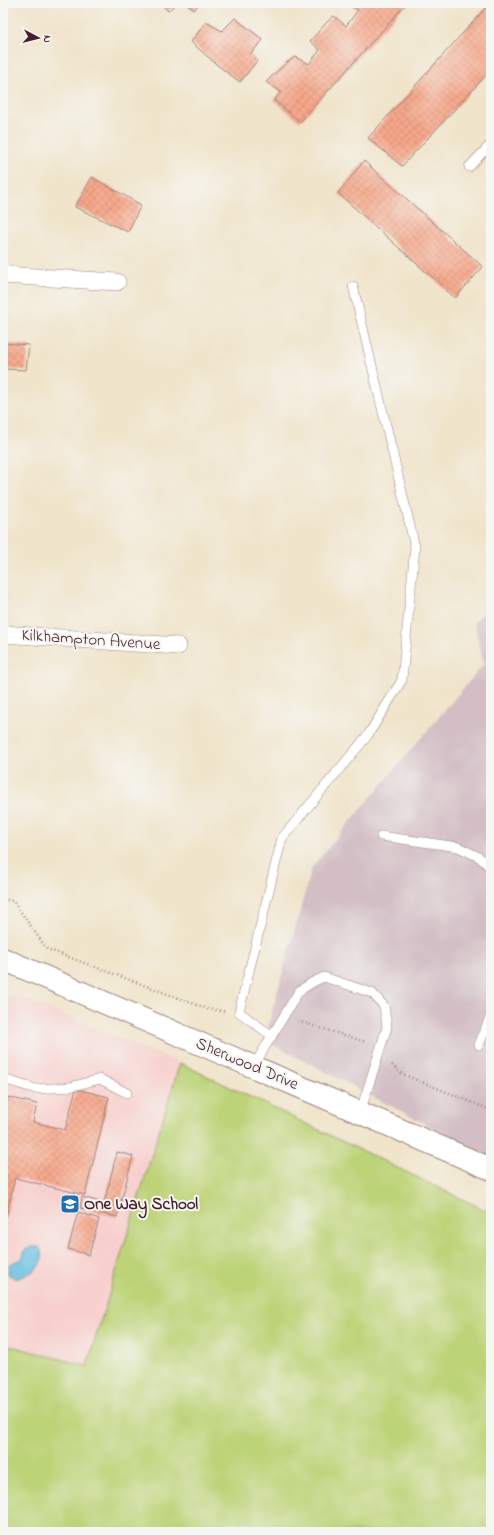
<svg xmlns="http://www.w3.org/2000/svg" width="494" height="1535" viewBox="0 0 494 1535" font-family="'Indie Flower',sans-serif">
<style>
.built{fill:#f7d0ce}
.industrial{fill:#d2bec4}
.grass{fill:#bdd378;stroke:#847952}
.water{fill:#61bedf;stroke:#566e85}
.building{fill:url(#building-cross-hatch)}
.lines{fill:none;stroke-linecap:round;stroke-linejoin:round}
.service-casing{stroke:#9d827a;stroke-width:10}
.minor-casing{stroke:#9d827a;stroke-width:18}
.tertiary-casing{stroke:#9d827a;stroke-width:24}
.path{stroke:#9d827a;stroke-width:2.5;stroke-dasharray:1 3;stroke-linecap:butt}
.service{stroke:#fff;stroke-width:9}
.minor{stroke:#fff;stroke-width:17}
.tertiary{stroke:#fff;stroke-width:22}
.labels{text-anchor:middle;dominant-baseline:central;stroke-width:4;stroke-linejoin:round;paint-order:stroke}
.street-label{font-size:17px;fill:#4a1f2b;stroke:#f6f6f2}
.poi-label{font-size:17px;font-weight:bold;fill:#4a1f2b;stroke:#f6f6f2;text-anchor:start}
</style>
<defs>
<pattern id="building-cross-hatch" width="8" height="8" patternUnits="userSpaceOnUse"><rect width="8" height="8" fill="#f6a78a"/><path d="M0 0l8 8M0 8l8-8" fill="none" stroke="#d48f77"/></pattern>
</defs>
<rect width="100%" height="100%" fill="#f6f6f2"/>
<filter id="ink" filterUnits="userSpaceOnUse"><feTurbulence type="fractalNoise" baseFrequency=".025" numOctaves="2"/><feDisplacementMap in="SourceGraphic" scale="8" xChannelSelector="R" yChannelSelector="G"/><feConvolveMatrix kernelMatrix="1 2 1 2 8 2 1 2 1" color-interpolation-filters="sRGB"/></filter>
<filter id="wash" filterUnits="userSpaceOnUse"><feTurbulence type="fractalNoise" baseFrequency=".012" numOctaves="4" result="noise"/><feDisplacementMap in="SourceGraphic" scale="16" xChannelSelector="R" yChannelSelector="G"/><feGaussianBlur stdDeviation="0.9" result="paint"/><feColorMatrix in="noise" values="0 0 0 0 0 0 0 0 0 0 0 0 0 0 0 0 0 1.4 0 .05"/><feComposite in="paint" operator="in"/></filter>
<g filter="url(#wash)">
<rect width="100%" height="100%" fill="#f0e4ca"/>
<path class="built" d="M15,995L180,1063L87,1366L3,1344V999Z"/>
<path class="industrial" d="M491,604V1158L264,1040L312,867L484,664L474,623Z"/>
<path class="grass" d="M180,1063L491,1213V1532H3V1344L87,1366Z"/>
<path class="water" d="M32,1247H39C51,1265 30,1274 16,1279L8,1274L9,1264L22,1259L25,1250Z"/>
<g id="blocks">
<path class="building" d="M160,3H177L168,11Z
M185,3H200L194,10Z
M347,3H407L300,122L274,100L281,92L266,82L286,63L295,57L309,64L320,50L310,41L327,22L334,16L346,26L358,10Z
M490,3L491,70L402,166L368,138Z
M235,18L263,40L250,54L257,61L240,82L216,64L191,42L206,22L222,31Z
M364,161L483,267L455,298L338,193Z
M92,177L141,205L128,232L75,207Z
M3,343L29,345L26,370L3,369Z
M76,1089L109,1097L85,1195L15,1178L6,1217L3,1216V1117L8,1097L37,1104L33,1122L65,1130Z
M117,1152L133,1156L117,1217L80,1208L82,1197L104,1203Z
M78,1212L99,1219L89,1255L68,1249Z"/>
</g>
</g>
<g filter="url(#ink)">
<use href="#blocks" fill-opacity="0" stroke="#9d827a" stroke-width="1"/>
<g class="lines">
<g class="service-casing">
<path id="service" d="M469,167L491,144
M381,836L458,847L479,857L491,868
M272,1036L239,1012L282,838L368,735L402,680L415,547L353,286
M479,1045L491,1015
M253,1067L299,991L313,982L324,977L372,993L384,1006L387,1027L360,1113
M3,1079L36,1089L70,1087L100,1079L127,1093"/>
</g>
<g class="minor-casing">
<path id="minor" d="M3,275L117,282
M3,634L178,646"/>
</g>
<g class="tertiary-casing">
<path id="tertiary" d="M3,959L491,1169"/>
</g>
<path class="path" d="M3,899L13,901L47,949L208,1009L224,1011
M298,1021L366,1042
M392,1065L402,1074L491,1110"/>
<use href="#service" class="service"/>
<use href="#minor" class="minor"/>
<use href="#tertiary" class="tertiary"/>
</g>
</g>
<defs>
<g id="school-square" transform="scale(1)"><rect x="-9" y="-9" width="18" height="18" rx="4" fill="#1f6fb2" stroke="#f6f6f2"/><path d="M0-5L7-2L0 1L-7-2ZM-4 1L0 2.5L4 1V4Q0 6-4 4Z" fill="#fff"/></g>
</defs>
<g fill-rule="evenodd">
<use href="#school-square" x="70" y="1204"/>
</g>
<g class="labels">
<g class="street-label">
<text transform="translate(91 640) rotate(4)">Kilkhampton Avenue</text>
<text transform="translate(247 1064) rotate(23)">Sherwood Drive</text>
</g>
<g class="poi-label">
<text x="84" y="1204">One Way School</text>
</g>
</g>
<rect width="494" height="1535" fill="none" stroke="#f6f6f2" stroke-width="16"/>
<g transform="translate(38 38) rotate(97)" stroke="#f6f6f2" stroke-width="3" paint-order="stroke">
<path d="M0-3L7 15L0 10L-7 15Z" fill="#4a1f2b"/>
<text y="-6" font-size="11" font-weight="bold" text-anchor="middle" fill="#4a1f2b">N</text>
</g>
</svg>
